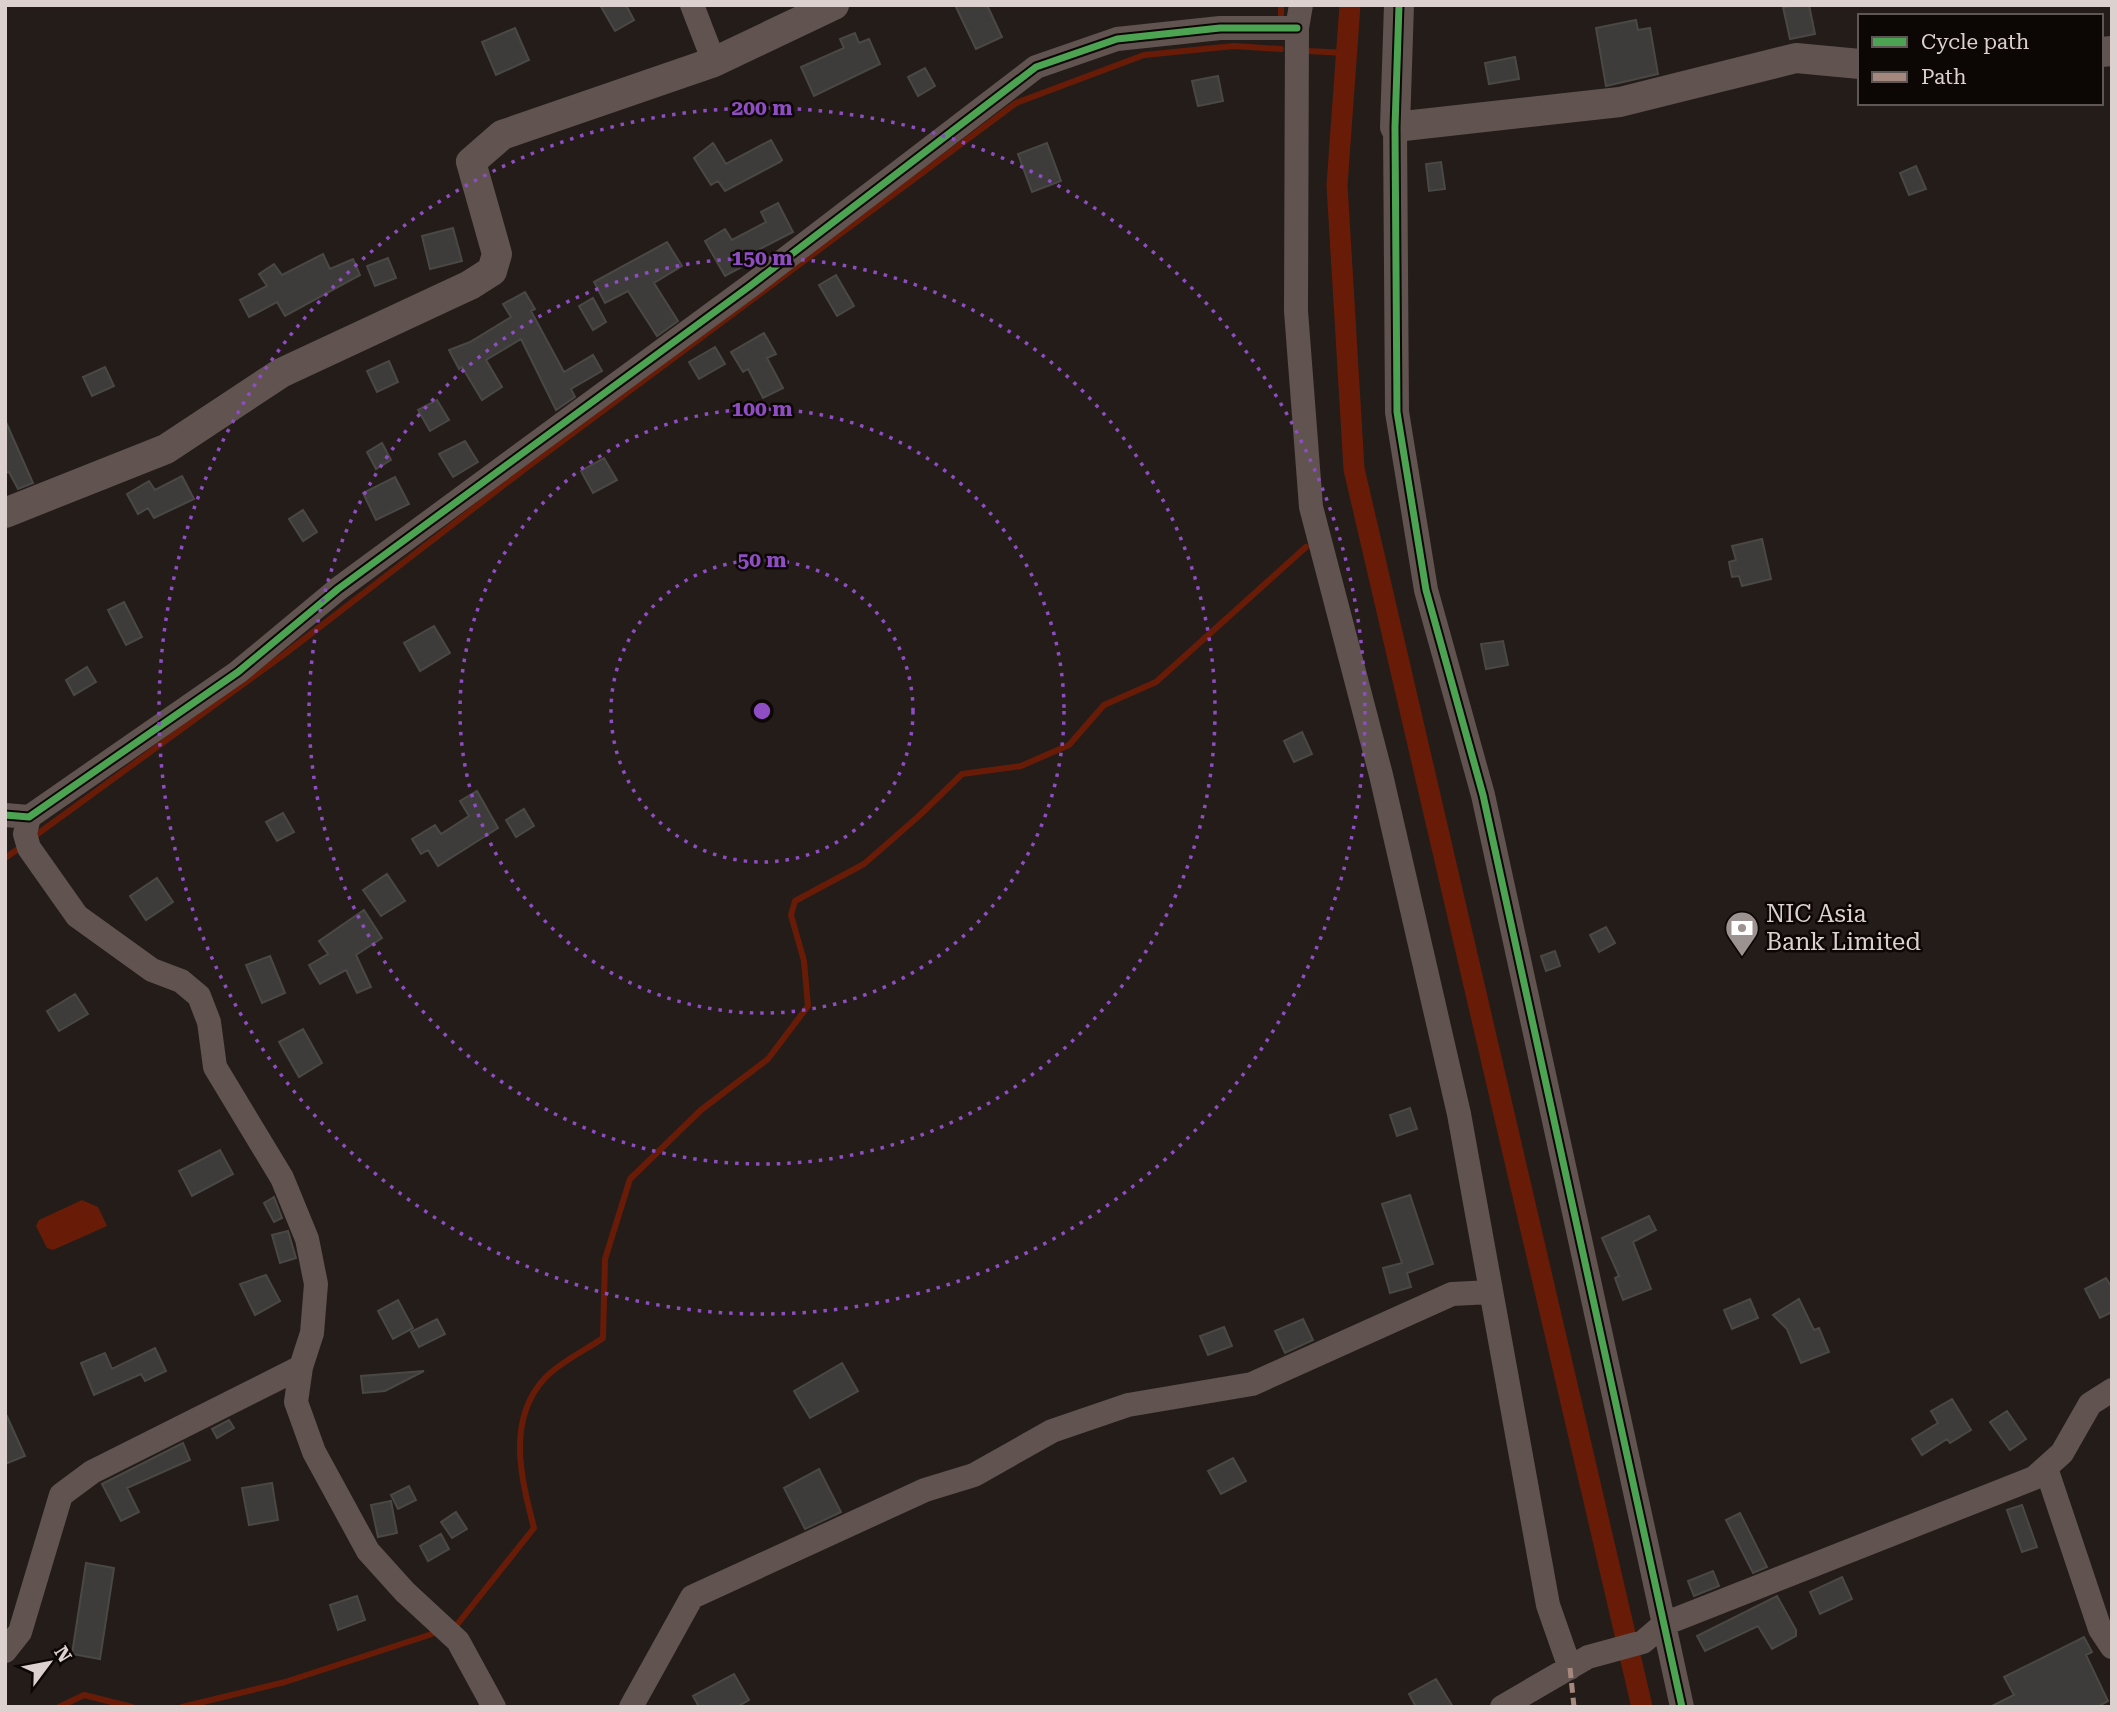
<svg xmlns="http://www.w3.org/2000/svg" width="2117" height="1712" viewBox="0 0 2117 1712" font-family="'Roboto Serif',serif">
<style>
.water{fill:#681c07}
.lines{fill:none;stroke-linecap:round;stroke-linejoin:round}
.stream{stroke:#681c07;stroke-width:6}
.canal{stroke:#681c07;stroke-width:21}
.building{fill:#3e3c3a;stroke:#494845;stroke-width:2}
.minor{stroke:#605350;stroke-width:24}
.tertiary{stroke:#605350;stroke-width:30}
.quiet{stroke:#a5887d;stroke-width:5;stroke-dasharray:10 5;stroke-linecap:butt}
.cycleway-casing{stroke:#0c0605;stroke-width:11}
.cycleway{stroke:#4ca352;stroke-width:7}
.ring{fill:none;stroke:#8e4dc2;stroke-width:3.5;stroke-dasharray:3.5 7}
.labels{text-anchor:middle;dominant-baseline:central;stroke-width:5;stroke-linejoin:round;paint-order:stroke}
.poi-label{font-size:24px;fill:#dcd1ce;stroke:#0c0605;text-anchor:start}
.centre{fill:#8e4dc2;stroke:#0c0605;stroke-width:3.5}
.ring-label{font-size:21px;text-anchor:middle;font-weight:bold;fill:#8e4dc2;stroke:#0c0605;stroke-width:5;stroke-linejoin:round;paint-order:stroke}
</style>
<rect width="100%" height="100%" fill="#241c19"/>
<path class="water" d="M82,1200L98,1207L107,1226L53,1250L47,1248L36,1226L39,1220Z"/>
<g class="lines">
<path class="stream" d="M1281,20V5
M1308,51L1346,53
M32,838L286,653L526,468L1016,103L1144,55L1234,46L1281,49
M5,858L24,845
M456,1626L534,1528C521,1478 506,1420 545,1378C560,1362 586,1350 603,1338L605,1259L630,1179L701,1110L768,1059L808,1006L804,961L791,915L795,901L864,864L920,815L962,774L1021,766L1069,745L1104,705L1156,682L1306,547
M59,1707L84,1695L132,1707
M182,1707L285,1682L432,1634"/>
<path class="canal" d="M1350,5L1337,185L1354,469L1642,1707"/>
</g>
<path class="building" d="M600,5H626L634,20L615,31Z
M955,5H987L1002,37L976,49Z
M1809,5L1815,34L1790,39L1783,7Z
M1636,20L1638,30L1650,28L1658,74L1606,86L1596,28Z
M515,28L529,60L496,75L482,42Z
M855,33L859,43L869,39L880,64L814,96L801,67L844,48L840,39Z
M1515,57L1519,79L1489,84L1485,63Z
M925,68L935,86L918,96L908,77Z
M1218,76L1223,101L1198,106L1192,81Z
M771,140L782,160L780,162L725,191L718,181L711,185L694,158L713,143L726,164Z
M1047,143L1061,181L1032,192L1018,154Z
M1441,162L1445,189L1429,191L1426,164Z
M1916,166L1926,189L1909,195L1900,173Z
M778,203L793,232L760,249L764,255L725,276L705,241L725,229L732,240L766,222L761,212Z
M453,228L462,261L430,269L422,236Z
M667,242L682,266L654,283L678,321L657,336L628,291L605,303L594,282Z
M323,254L330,269L353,259L360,275L285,316L277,302L249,317L240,300L267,286L259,274L274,264L282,275Z
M388,258L396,278L375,286L367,266Z
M836,275L854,306L837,316L819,285Z
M525,292L535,309L531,311L564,372L593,355L602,371L571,389L575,397L556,410L521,339L486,360L502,387L482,400L462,367L459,369L449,350L470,342L511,317L503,304Z
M593,298L606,322L593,330L579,306Z
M764,333L776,354L767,358L783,388L763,398L748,369L743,372L731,352Z
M715,347L725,364L699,379L689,362Z
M389,361L398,382L377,392L367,371Z
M105,367L114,386L92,396L83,377Z
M437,400L449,420L430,431L418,410Z
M5,420L33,483L18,489L9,472L5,473Z
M465,441L478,462L453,477L439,454Z
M382,443L391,460L376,469L367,452Z
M604,458L617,480L593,493L581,471Z
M182,476L194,499L154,518L148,508L138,514L127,494L149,481L155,490Z
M395,477L409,504L376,520L363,493Z
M303,510L317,532L303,541L289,519Z
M1762,539L1771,579L1742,586L1739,576L1732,577L1729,562L1736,560L1732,546Z
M124,602L142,637L126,645L108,610Z
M434,626L450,653L420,671L404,643Z
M1503,641L1508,665L1486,669L1481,644Z
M87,667L96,682L74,695L66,680Z
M1302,732L1312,754L1294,762L1284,741Z
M477,791L498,828L438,866L428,850L421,854L412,839L435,825L441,834L469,816L460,801Z
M524,809L534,826L516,837L506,820Z
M283,813L294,832L277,841L266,822Z
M387,874L405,901L381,916L363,890Z
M157,878L173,902L146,920L130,896Z
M364,910L382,938L356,955L371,987L357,993L346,970L320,984L309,965L328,954L319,941Z
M1606,927L1615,943L1599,952L1590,935Z
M1555,951L1560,966L1546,971L1541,956Z
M270,956L285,993L262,1003L246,965Z
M75,994L88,1014L59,1031L47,1011Z
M303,1029L322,1063L299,1077L279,1042Z
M1410,1108L1417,1129L1397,1136L1390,1115Z
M220,1150L233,1174L192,1196L179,1171Z
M1410,1195L1433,1264L1407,1273L1411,1287L1390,1293L1383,1268L1402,1263L1382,1204Z
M274,1197L282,1218L274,1222L264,1203Z
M1649,1216L1656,1230L1633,1242L1651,1289L1623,1300L1615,1278L1619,1276L1602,1238Z
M288,1231L296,1258L280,1263L272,1235Z
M266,1275L280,1301L255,1315L240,1284Z
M2106,1278L2112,1288V1312L2100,1318L2085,1289Z
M1750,1299L1758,1318L1732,1329L1724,1310Z
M1799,1299L1814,1330L1819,1328L1829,1352L1801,1363L1787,1329L1773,1315Z
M398,1300L413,1328L393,1339L378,1311Z
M437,1319L445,1334L419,1347L411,1332Z
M1303,1319L1313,1340L1285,1353L1275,1331Z
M1224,1327L1232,1346L1208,1355L1200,1336Z
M155,1348L166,1371L145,1381L141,1374L94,1395L81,1363L105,1353L112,1369Z
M842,1363L858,1391L810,1418L794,1391Z
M424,1371L385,1391L363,1393L361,1376Z
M1952,1399L1971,1430L1950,1443L1947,1439L1922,1455L1912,1439L1938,1423L1931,1411Z
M2007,1411L2026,1439L2010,1450L1990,1422Z
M5,1412L25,1456L5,1464Z
M229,1420L234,1428L217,1438L212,1429Z
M183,1443L190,1460L127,1488L139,1512L121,1521L102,1484Z
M1233,1458L1246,1481L1221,1494L1208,1471Z
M819,1469L841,1512L805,1529L784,1488Z
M272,1483L278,1520L249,1525L242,1488Z
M409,1486L416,1500L398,1509L391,1495Z
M391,1501L397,1533L378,1537L371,1505Z
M2022,1505L2037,1547L2022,1552L2007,1510Z
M456,1512L467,1529L452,1538L441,1522Z
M1740,1513L1767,1567L1753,1573L1726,1520Z
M441,1534L449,1549L428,1561L420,1546Z
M86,1563L114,1568L100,1659L72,1654Z
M1713,1571L1719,1586L1694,1596L1688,1581Z
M1842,1577L1852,1599L1820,1614L1810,1592Z
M357,1596L365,1620L338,1630L330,1605Z
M1777,1596L1796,1630V1636L1772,1649L1758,1626L1705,1651L1697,1636Z
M2084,1637L2092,1652L2086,1655L2108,1701L2097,1707H1990L2014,1695L2004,1677Z
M734,1674L749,1700L737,1707H699L693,1696Z
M1436,1679L1453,1707H1416L1409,1694Z"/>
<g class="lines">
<path class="minor" d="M692,5L714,62
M1301,5L1297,28L1296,311L1311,507L1381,775L1459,1114L1548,1605L1570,1668
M1395,127L1397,412L1426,590L1483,795L1682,1707
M5,815L29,817L238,672L338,589L750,286L1036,67L1117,39L1220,28H1297
M29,817L25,834L29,848L77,916L152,970L181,981L199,996L209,1022L215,1067L282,1178L307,1239L316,1284L312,1333L301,1367L296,1402L314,1452L368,1551L405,1592L458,1641L494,1707
M2046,1468L2100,1629L2112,1647
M5,1651L20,1632L61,1495L92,1472L301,1367
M631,1707L692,1597L925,1490L974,1475L1052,1431L1128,1405L1252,1384L1452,1294L1491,1292
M1502,1707L1588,1657L1643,1642L1664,1624L2034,1478L2062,1453L2090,1404L2112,1390"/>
<path class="tertiary" d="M1399,5L1395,127L1620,102L1796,58L1860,64
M2101,52L2112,51
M5,513L166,449L281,373L470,285L492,271L497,254L471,162L502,135L714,62L834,5"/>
<path class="quiet" d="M1570,1668L1574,1707"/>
<g class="cycleway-casing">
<path id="cycleway" d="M1399,5L1395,127L1397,412L1426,590L1483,795L1682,1707
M5,815L29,817L238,672L338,589L750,286L1036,67L1117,39L1220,28H1297"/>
</g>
<use href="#cycleway" class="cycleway"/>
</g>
<g class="ring">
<circle cx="762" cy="711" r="151"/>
<circle cx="762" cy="711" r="302"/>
<circle cx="762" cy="711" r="453"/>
<circle cx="762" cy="711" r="603"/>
</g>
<defs>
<g id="bank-pin" transform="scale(1.75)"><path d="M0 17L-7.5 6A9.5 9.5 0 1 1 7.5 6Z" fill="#9c928f" stroke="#0c0605"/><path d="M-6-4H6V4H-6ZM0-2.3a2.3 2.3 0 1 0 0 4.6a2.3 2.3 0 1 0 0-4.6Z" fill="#fff"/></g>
</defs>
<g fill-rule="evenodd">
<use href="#bank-pin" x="1742" y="928"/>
</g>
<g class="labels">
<g class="poi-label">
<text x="1766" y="914">NIC Asia<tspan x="1766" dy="28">Bank Limited</tspan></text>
</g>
</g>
<circle cx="762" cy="711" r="10" class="centre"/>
<g class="ring-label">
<text x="762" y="115">200 m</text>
<text x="762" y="265">150 m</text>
<text x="762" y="416">100 m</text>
<text x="762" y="567">50 m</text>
</g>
<rect width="2117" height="1712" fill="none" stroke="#dcd1ce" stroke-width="14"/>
<rect x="1858" y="14" width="245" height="91" fill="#0c0605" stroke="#5f5755" stroke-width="2"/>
<rect x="1872" y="37" width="35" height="10" fill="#4ca352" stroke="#5f5755" stroke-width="2"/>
<text x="1921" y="49" font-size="21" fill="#dcd1ce">Cycle path</text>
<rect x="1872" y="72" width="35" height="10" fill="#a5887d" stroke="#5f5755" stroke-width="2"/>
<text x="1921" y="84" font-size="21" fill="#dcd1ce">Path</text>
<g transform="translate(49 1663) rotate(58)" stroke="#0c0605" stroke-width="5" paint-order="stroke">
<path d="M0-5L12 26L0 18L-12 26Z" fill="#dcd1ce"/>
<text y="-10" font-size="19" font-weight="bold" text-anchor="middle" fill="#dcd1ce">N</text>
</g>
</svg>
